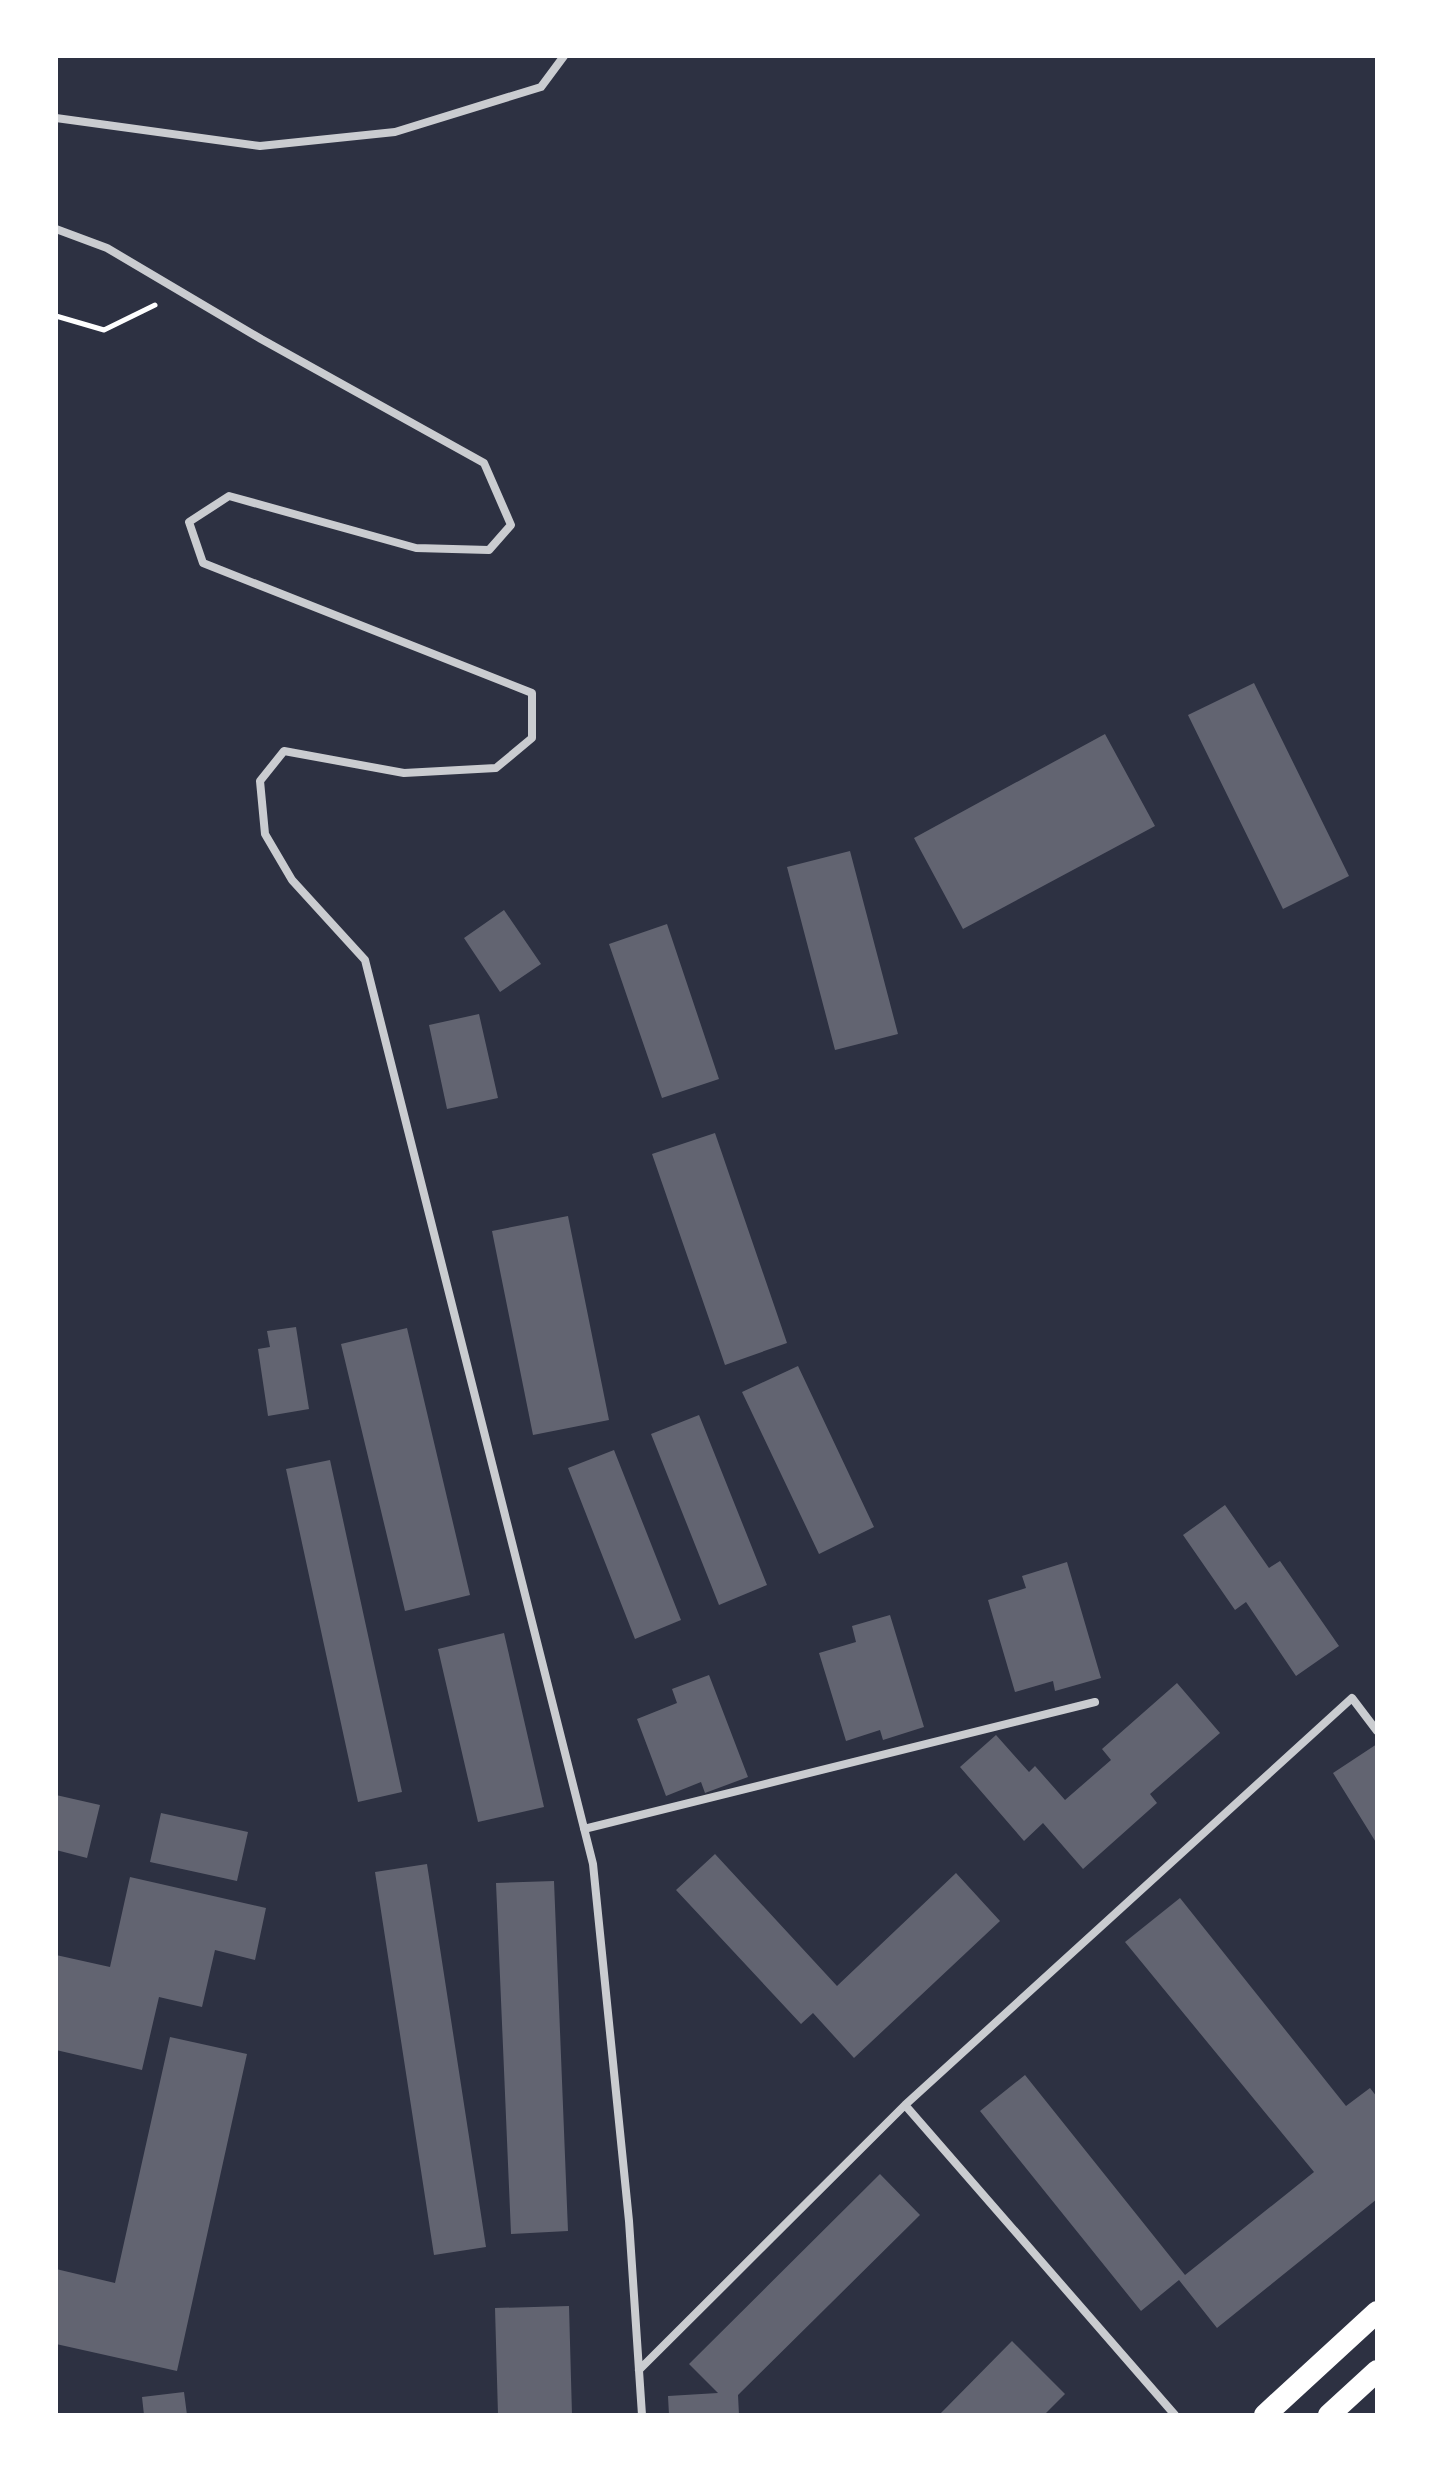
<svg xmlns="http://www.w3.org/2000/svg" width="1433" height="2471" viewBox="0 0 1433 2471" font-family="'Varela Round',sans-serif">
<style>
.building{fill:#626471}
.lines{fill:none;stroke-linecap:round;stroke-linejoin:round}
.path{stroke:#fff;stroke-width:5}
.minor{stroke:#caccd0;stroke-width:8}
.trunk{stroke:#fff;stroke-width:22}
</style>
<rect width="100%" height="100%" fill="#2d3142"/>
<path class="building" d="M1254,683L1349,876L1283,909L1188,715Z
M1105,734L1155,826L963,929L914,838Z
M850,851L898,1034L835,1050L787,867Z
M504,910L541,964L500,992L464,938Z
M667,924L719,1079L662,1098L609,944Z
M479,1014L498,1098L447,1109L429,1025Z
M715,1133L787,1343L725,1365L652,1154Z
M568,1216L609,1420L533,1435L492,1231Z
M296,1327L309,1409L268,1416L258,1349L270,1347L267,1331Z
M407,1328L470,1595L405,1611L341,1344Z
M798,1366L874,1527L819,1554L742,1392Z
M699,1415L767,1585L719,1605L651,1434Z
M614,1450L681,1620L635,1639L568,1468Z
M330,1460L402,1792L358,1802L286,1469Z
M1225,1505L1269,1568L1280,1561L1339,1646L1296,1676L1246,1602L1235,1610L1183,1535Z
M1067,1562L1101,1678L1055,1691L1053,1681L1015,1692L988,1600L1026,1588L1022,1576Z
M890,1615L924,1727L883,1740L880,1730L846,1741L819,1653L856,1642L852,1626Z
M504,1633L544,1807L478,1822L438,1649Z
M709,1675L748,1777L705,1793L701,1782L666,1796L637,1719L677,1703L672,1689Z
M1177,1683L1220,1733L1150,1794L1157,1803L1083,1869L1043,1823L1024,1841L960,1767L996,1735L1029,1772L1035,1766L1065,1800L1111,1760L1102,1749Z
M1377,1744V1844L1333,1773Z
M56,1795L100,1805L87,1858L56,1850Z
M161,1813L248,1832L237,1881L150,1862Z
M715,1854L837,1986L956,1873L1000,1921L854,2058L813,2013L801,2024L676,1890Z
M427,1864L486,2247L434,2255L375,1872Z
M130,1877L266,1908L255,1960L215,1950L202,2007L159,1997L142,2070L56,2050V1955L110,1967Z
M554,1881L568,2231L511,2234L496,1883Z
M1180,1898L1346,2106L1370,2088L1377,2097V2199L1217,2328L1179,2280L1141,2311L980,2111L1025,2075L1185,2275L1314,2172L1125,1942Z
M170,2037L247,2054L177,2371L56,2344V2269L115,2283Z
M880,2174L920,2215L738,2395L739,2415H669L668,2396L718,2393L689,2364Z
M569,2306L572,2415H498L495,2308Z
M1012,2341L1065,2394L1044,2415H939Z
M184,2392L187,2415H144L142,2397Z"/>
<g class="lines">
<path class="path" d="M56,316L104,330L155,305"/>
<path class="minor" d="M56,118L260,146L395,132L541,87L564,56
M56,229L107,248L261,339L484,463L511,525L489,550L416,548L229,496L189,522L203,563L532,693V738L496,768L404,773L284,751L260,781L265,834L292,880L365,960L593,1864L629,2221L642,2415
M584,1829L1095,1702
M905,2105L1175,2415
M639,2370L905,2105L1352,1698L1377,1731"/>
<path class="trunk" d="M1265,2415L1377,2312
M1329,2415L1377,2371"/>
</g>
<rect width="1433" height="2471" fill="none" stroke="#ffffff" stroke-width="116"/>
</svg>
